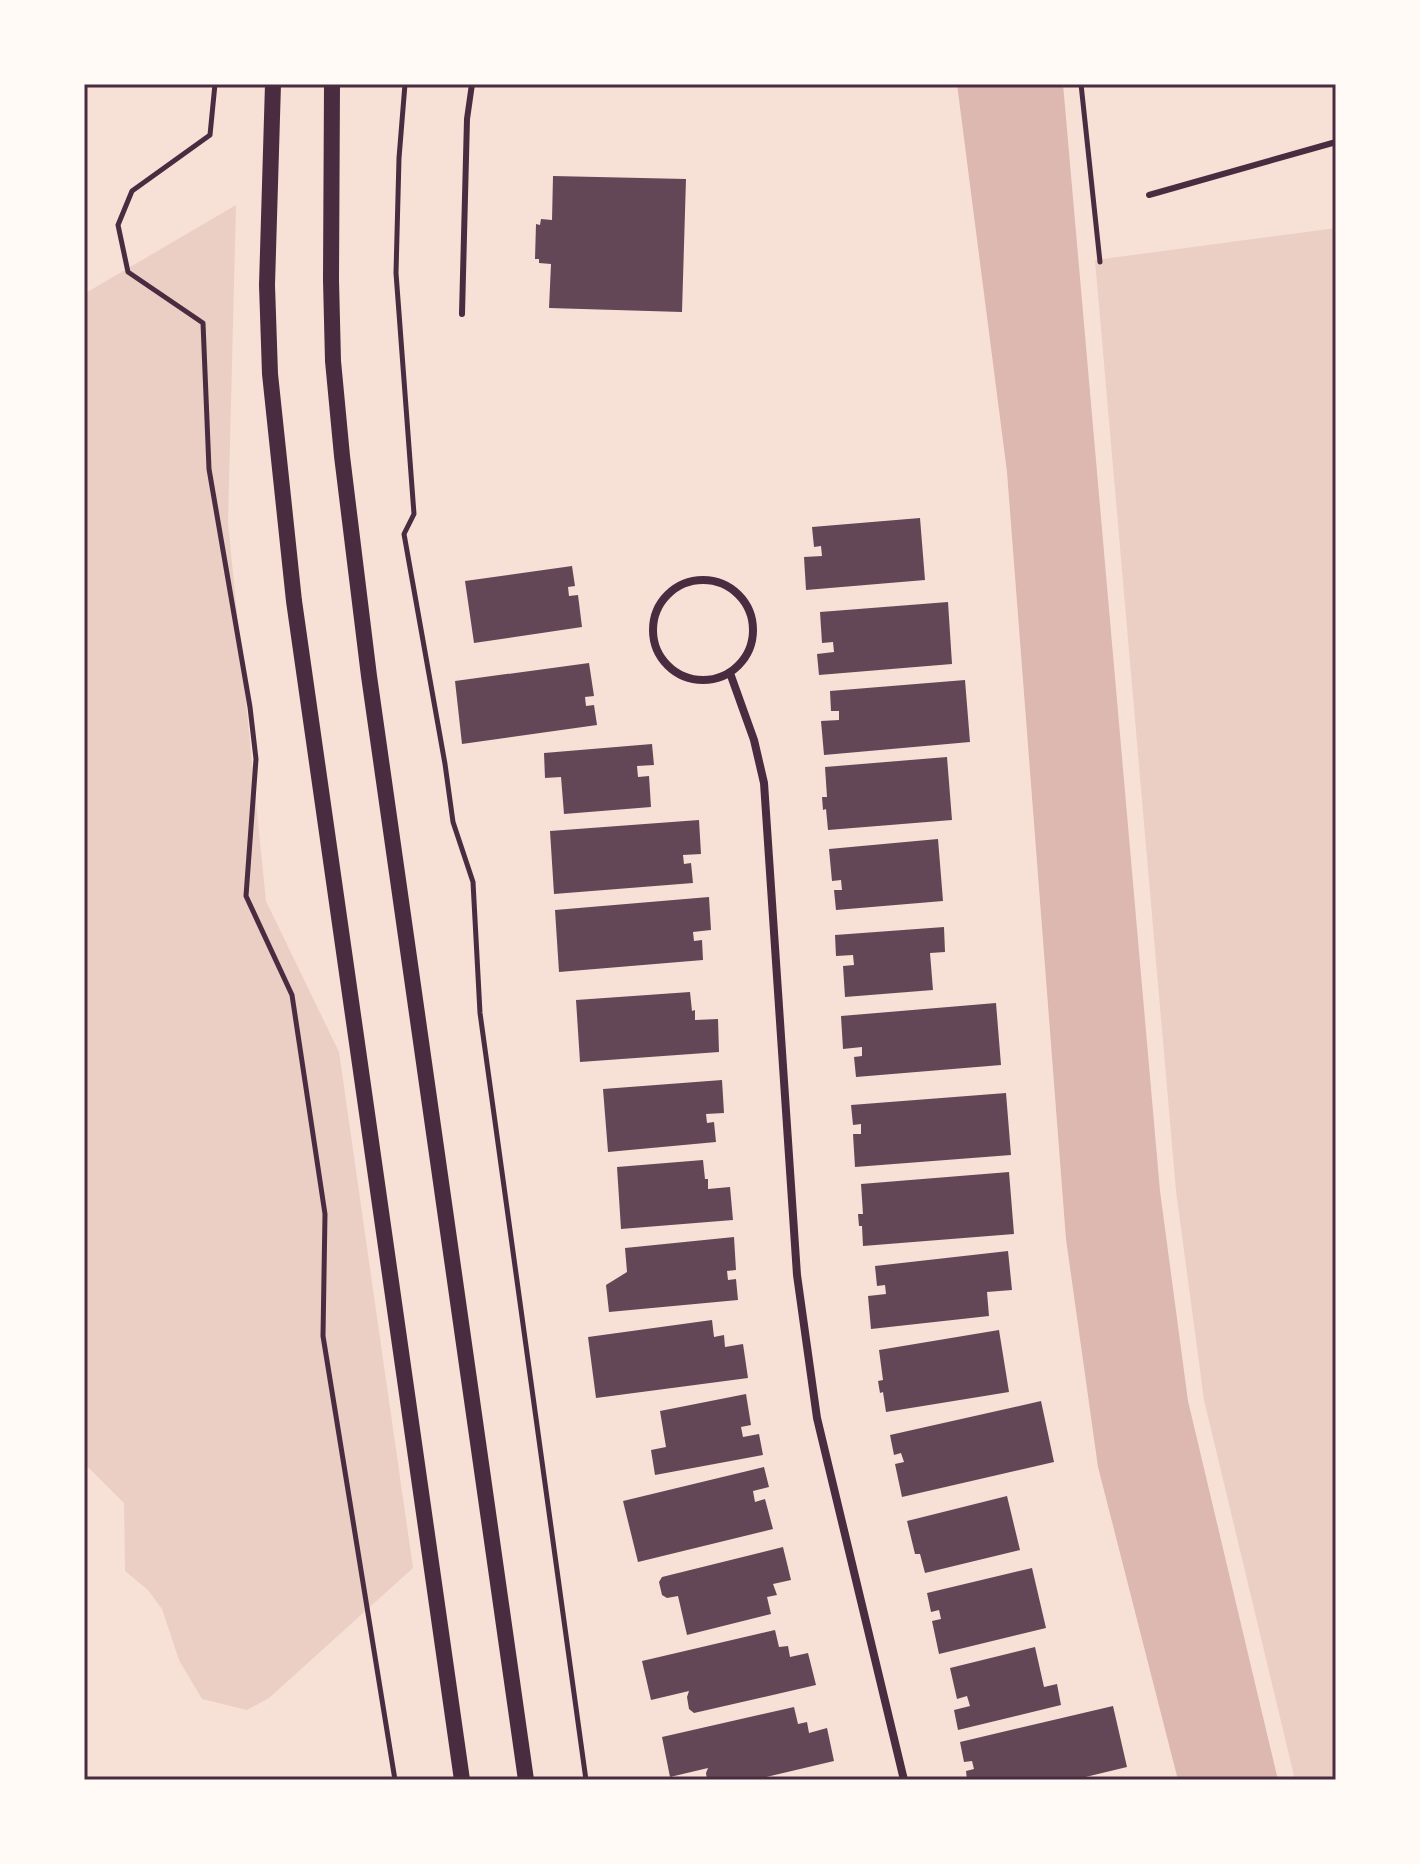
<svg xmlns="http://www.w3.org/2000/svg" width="1420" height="1864" viewBox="0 0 1420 1864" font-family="'Exo 2',sans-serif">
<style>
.green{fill:#ebcfc5}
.water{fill:#dcb8b0}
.building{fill:#644757}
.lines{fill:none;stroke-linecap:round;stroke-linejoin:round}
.path{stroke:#4a2c40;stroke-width:5}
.service{stroke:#4a2c40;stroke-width:6}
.minor{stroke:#4a2c40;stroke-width:8}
.secondary{stroke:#4a2c40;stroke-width:16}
.neatline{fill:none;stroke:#4a2c40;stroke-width:3}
</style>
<rect width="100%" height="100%" fill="#f7e1d7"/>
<path class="green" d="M236,205L228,523L266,901L339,1052L413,1568L269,1698L247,1710L202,1699L179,1660L162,1609L148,1590L125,1571L124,1503L84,1463V294Z
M1336,228V1780H1295L1204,1400L1176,1191L1095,260Z"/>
<path class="water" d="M957,84H1063L1160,1191L1188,1401L1278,1780H1178L1098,1467L1066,1239L1007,472Z"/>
<path class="building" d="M553,176L686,179L682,312L549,308L551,264L539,263V259H535L536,224L540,225L541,219L552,220Z
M920,518L925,580L806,590L804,557L822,556L821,546L814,547L812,527Z
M572,566L575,586L568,587L569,596L578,595L582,627L474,643L465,581Z
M948,602L952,664L819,675L817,654L834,652L833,642L822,643L820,612Z
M589,663L594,696L585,697L586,706L594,705L597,725L462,744L455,681Z
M965,680L970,742L824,755L821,721L839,720V711H831L830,691Z
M652,744L654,765L637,766L638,777L649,776L651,807L564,814L561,777L545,778L544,753Z
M947,757L952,820L828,830L826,809L823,810L822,797H827L825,767Z
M699,820L701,854L683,855L684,864L691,863L693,883L554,894L550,831Z
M938,839L943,901L836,910L834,890H842L841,880L832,881L829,849Z
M709,897L711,930L693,932L694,941L702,940L703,960L559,972L555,910Z
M944,927L945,952L930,953L933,990L845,997L843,966L854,965L853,955L836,956L835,935Z
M690,992L692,1011L695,1010V1020L718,1019L719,1052L580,1062L576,1000Z
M996,1003L1001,1065L856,1077L854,1057L862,1056V1047L843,1049L841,1016Z
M722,1080L724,1113L706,1114L707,1123L714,1122L716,1142L608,1152L603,1089Z
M1006,1093L1011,1155L855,1167L853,1134H861V1124L853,1125L851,1105Z
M703,1160L705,1179H708V1189L730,1187L733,1220L621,1229L617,1167Z
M1009,1172L1014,1234L863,1246L862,1226H859L858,1214H863L861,1184Z
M734,1237L736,1270L727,1271L728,1280L736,1279L738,1300L609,1312L606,1285L627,1272L625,1248Z
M1008,1251L1012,1290L987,1292L989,1316L871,1329L868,1296L886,1294L885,1285L877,1286L875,1266Z
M712,1320L714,1337L724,1335L725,1347L743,1344L748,1378L596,1398L588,1337Z
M999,1330L1009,1392L886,1412L883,1392L880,1393L878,1381L883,1380L879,1350Z
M746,1394L751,1425L741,1427L743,1437L759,1434L763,1455L655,1475L651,1450L666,1447L660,1411Z
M1041,1401L1054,1462L902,1497L895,1464L904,1462L901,1453L894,1455L890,1435Z
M764,1467L769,1487L753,1491L755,1502L765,1499L773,1529L638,1562L623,1501Z
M1007,1496L1020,1550L925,1573L920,1554H915L907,1521Z
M783,1547L791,1580L773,1584L777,1595L767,1597L771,1614L687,1635L678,1596L667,1598L662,1595L659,1582L662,1577Z
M1032,1568L1046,1628L939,1654L932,1621L941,1619L939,1610L931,1612L927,1593Z
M775,1630L779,1647L788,1646L790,1657L808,1653L816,1685L694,1713L689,1709L687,1697L689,1691L651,1700L642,1661Z
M1035,1647L1044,1687L1057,1684L1061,1705L958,1730L954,1710L970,1706L967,1696L957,1699L950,1668Z
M1113,1706L1127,1767L1073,1780H967L966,1771L974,1769L972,1761L964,1762L960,1742Z
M794,1707L798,1724L807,1722L809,1733L827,1728L834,1761L754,1780H707L706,1773L708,1768L670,1777L662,1737Z"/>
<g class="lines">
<path class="path" d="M215,84L210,135L132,191L118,225L128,272L203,323L209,469L250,707L256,759L246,896L292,995L325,1214L323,1336L395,1780
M405,84L399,158L396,273L414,514L404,534L445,764L453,822L473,882L480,1013L586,1780
M1081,84L1100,262"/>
<path class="service" d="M1149,195L1336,142
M462,314L467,119L472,84"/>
<path class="minor" d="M653 630a50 50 0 1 1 100 0a50 50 0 1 1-100 0Z
M730,673L754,740L764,783L797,1275L817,1418L904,1780"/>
<path class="secondary" d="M273,84L267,285L270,374L294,601L462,1780
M332,84L331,280L333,361L342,456L369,676L526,1780"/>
</g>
<rect width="1420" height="1864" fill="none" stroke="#fffaf5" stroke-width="172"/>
<rect x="86" y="86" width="1248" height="1692" class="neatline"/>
</svg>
